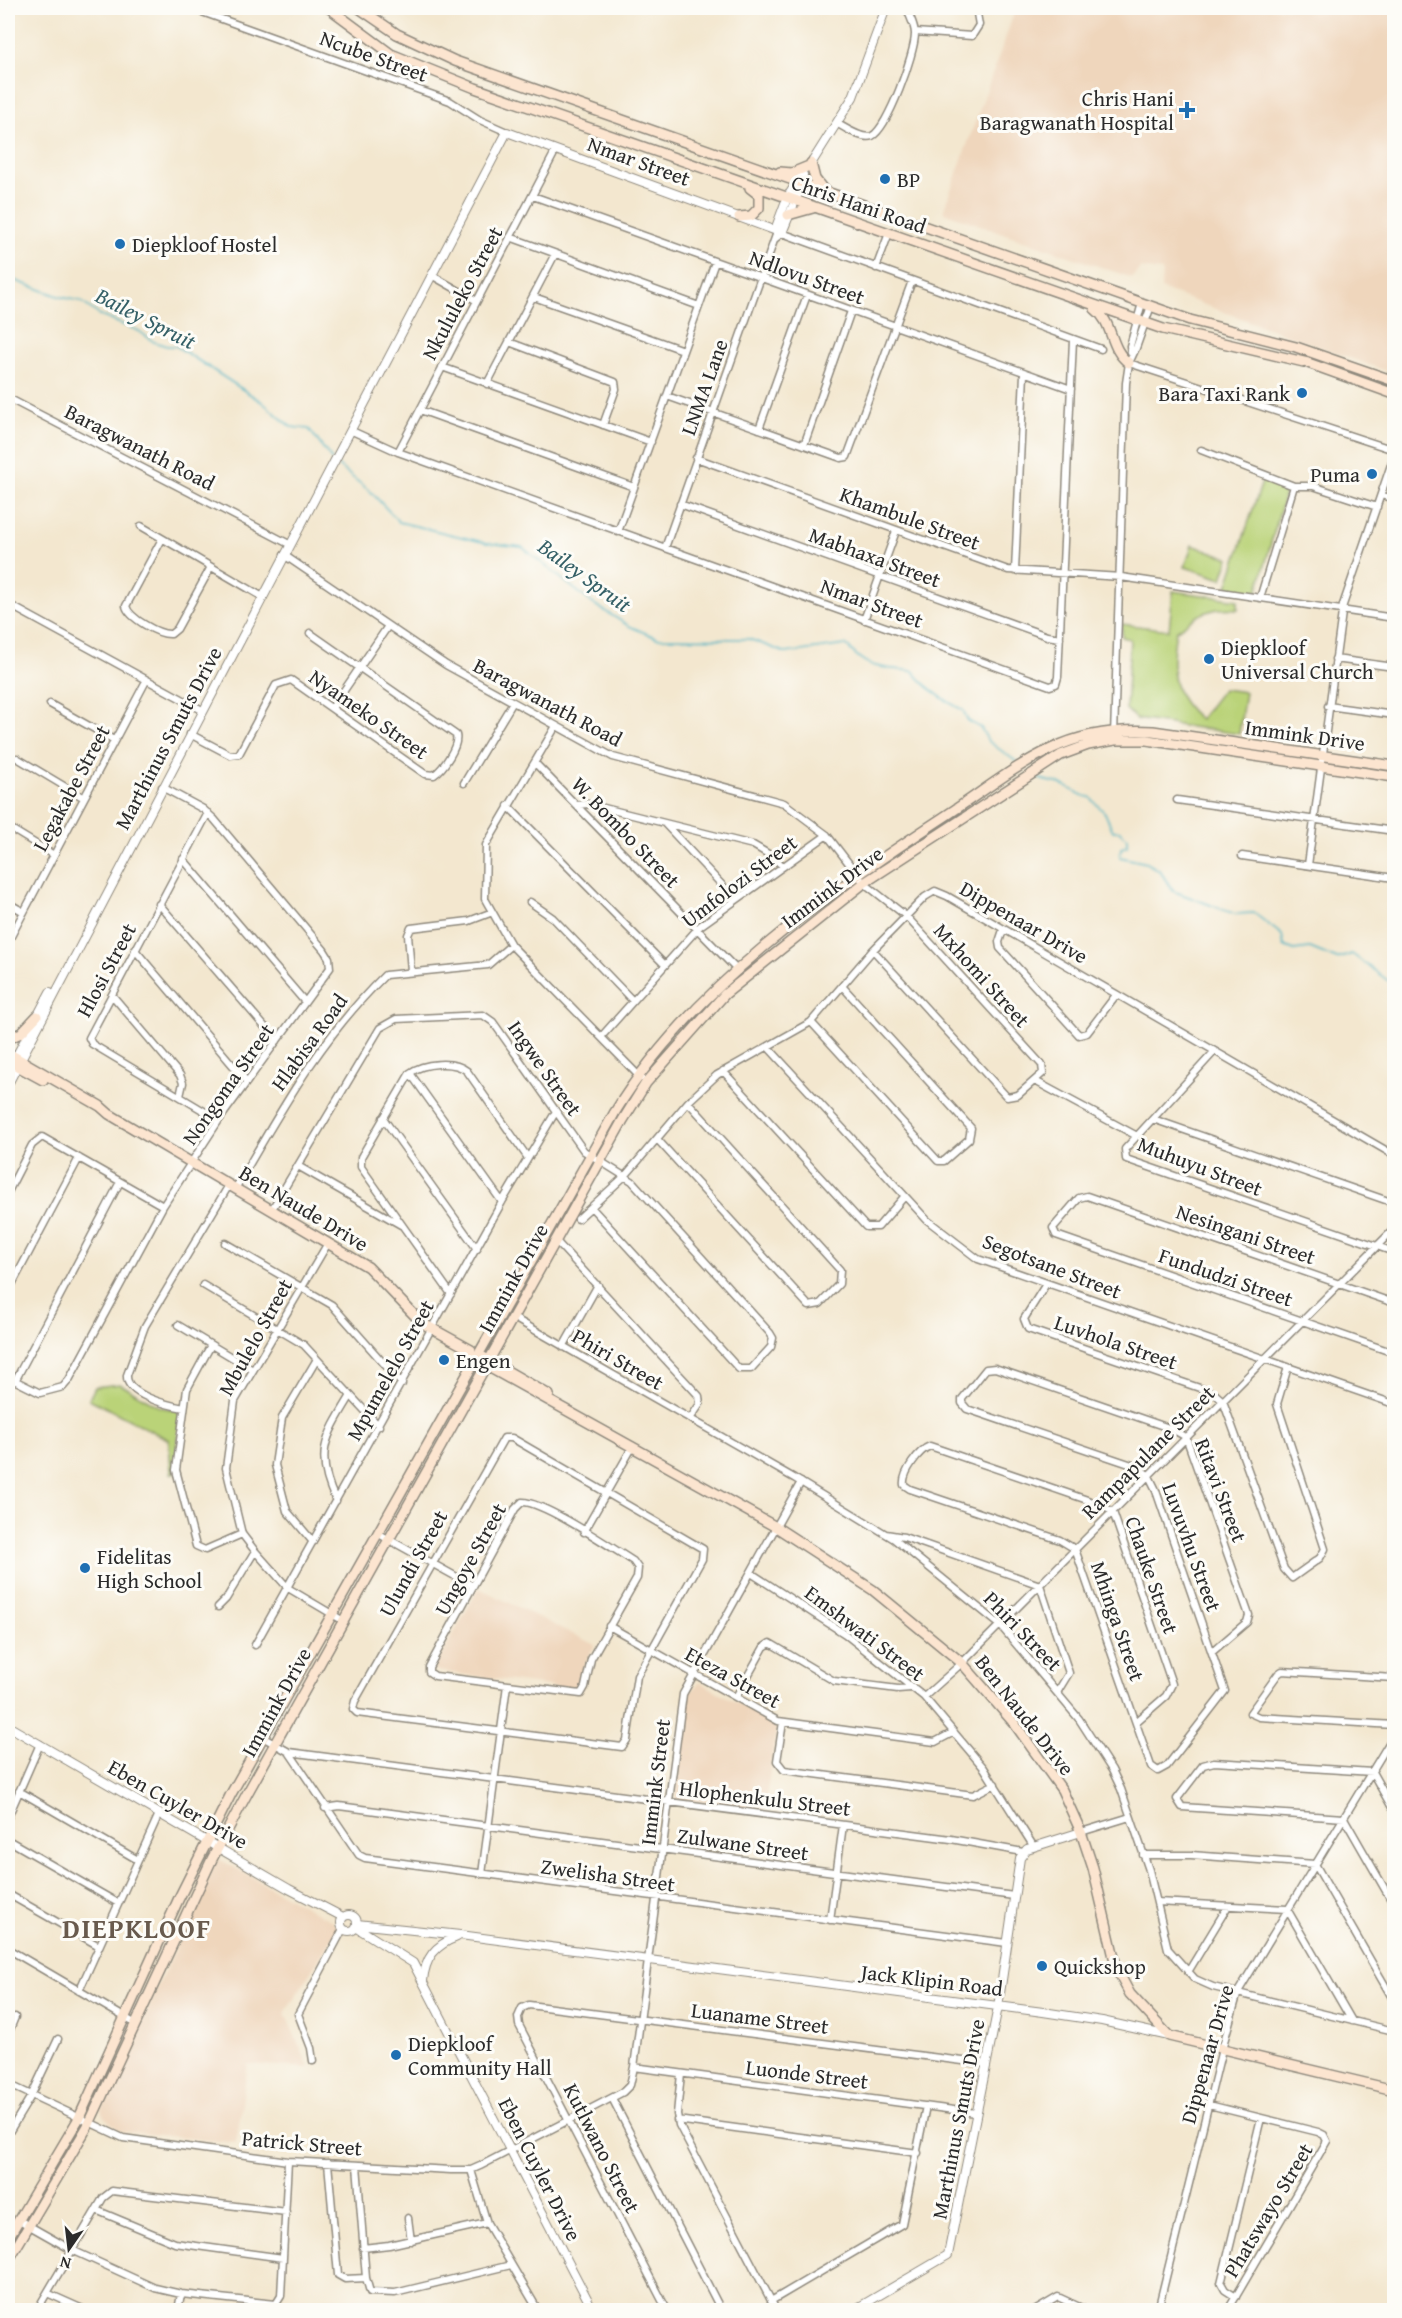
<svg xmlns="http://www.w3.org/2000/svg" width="1402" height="2318" viewBox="0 0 1402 2318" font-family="'Gentium Book Plus',serif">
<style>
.built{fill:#efd6bc}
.park{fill:#bad378;stroke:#727f52;stroke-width:1.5}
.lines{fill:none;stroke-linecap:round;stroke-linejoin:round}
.stream{stroke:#44b0c2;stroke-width:1.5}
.minor-casing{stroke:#8f897d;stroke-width:9}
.tertiary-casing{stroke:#8f897d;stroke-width:10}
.secondary-casing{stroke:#8f897d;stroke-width:12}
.minor{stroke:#fff;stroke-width:6}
.tertiary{stroke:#fff;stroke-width:8}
.secondary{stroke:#fce5d0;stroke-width:9}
.poi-dot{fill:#1f6fb2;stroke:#fdfcf7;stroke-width:2}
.labels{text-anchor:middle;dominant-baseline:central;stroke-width:6;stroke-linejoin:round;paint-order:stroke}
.street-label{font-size:21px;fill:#2b2b2b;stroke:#fdfcf7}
.poi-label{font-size:21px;fill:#2b2b2b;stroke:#fdfcf7;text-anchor:start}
.water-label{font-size:22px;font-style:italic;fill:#356067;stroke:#fdfcf7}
.district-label{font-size:27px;font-weight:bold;letter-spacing:1.5px;fill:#685a4d;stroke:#fdfcf7}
</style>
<rect width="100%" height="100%" fill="#fdfcf7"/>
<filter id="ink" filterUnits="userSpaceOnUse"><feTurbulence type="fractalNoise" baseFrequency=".0167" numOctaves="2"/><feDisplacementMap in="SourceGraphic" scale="12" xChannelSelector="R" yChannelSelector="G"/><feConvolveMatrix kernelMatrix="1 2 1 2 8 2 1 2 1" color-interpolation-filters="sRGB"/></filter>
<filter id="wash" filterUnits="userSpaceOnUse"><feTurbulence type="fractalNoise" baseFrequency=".008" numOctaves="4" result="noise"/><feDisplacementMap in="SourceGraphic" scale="24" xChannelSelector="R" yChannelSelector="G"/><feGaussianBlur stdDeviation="1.35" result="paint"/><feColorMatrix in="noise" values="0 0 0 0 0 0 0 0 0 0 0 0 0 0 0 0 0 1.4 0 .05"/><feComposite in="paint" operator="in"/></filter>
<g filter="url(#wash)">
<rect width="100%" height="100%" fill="#f3e7cf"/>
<path class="built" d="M1016,8H1394V374L1161,289L1162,271L1140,268L1132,278L943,212Z
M479,1588L595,1645L584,1664L579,1690L437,1671L435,1667Z
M700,1682L777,1725L764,1810L675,1799L688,1694Z
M217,1858L334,1922L338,1929L285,2013L309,2068L248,2064L236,2143L120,2131L104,2117L101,2110Z"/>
<path class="park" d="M1263,479L1286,490L1257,593L1227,587Z
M1192,545L1229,558L1222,579L1185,567Z
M1173,591L1238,600V609C1210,606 1197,615 1176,631C1170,667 1170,695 1200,719L1223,689L1245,692L1239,734L1136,719L1126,709L1130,639L1122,637V624L1169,630Z
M120,1384L160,1407L180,1411L174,1473H171L169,1440L89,1399L95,1387Z"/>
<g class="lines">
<path class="stream" d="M8,278L61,297L80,301L101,316L139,331L154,342L167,346H176L262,402L291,427L309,429L332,460
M337,465L371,492L399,522L487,543L522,547L592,603L629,626L657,638L749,639L786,653L846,645C869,671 880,667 913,671C927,689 943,700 963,710L968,721L981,728L988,741L1017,762
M1034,776C1044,782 1053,781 1063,785C1073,789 1079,796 1090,797L1105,813L1113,831H1120L1127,838V846L1121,848L1120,857L1147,863L1160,871L1173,891L1235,914L1254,913L1282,935L1284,946L1294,950L1310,948L1337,959L1352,954L1394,985"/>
</g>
</g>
<g filter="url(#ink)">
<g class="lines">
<g class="minor-casing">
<path id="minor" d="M191,8L450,101L480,120L507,132
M915,32L972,36L979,25L976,8
M838,124C845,128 863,140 872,136C888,128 915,53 915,34C915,25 909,16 907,8
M533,196L1071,389
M510,237L699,306
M776,238L782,233L1101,349
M876,268L889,233
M433,276L477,301
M534,297L683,350
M509,342L615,382L616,389L603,425
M1131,353L1130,346L1142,303
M1129,363L1394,450
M442,367L651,442
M487,384L555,254
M667,396L841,458L847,457L912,281
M8,398L289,544
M420,410L634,487
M759,429L807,295
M352,431L398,452L1050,686L1056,684L1058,677L1073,340
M804,445L851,311
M1201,450L1294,486H1313L1377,507
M398,452L556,150
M696,458L1008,570L1121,577L1394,618
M1381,495L1394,499
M680,504L1047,636L1060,638
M141,526L263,597
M618,532L715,262
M162,539L126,606C129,618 159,635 171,634L177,629L211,567
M665,548L776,235
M284,555L446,665L613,757L784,803L827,835L864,883L906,916L1042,1065L1043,1073L1018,1095L1007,1097L873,950
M1015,571L1024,374
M1260,598L1294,486
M8,604L202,710
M864,620L896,531
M1335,659L1394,667
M50,704L114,740
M1328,706L1394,715
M332,708L388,626
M556,726L486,845L485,899L511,945L641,1078
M190,734L230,755L239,754L276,685L291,680L425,774L434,775C443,769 459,746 456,735L310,633
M1114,735L1126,383L1129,363L1136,348L1151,306
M17,758L84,798
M535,763L738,971
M464,783L513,702
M1177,800L1394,831
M576,805L588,804L753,845L770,855L783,866
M508,806L665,965
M208,813L89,1038L92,1044L219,1120
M665,824L736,900
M8,827L54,855
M1242,856L1394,878
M183,859L305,1002
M1308,865L1343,605L1394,456
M530,902L553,918L633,1001
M8,903L24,912
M159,904L277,1041
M1003,930L999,942L1000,948L1079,1035L1087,1033L1116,995
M8,942L146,681
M135,950L247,1082
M411,971L408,935L411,928L469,921L490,913
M112,995L180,1075L183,1083L180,1096
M811,1022L938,1161H944L969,1139L971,1128L842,986
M601,1037L700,926L827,835
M768,1047L927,1220L978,1259L1394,1404
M1214,1052L1125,1149L1126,1159L1394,1252
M723,1071L866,1227H878L904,1197
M410,1073L502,1202
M1035,1081L1137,1136
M383,1118L477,1249
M1153,1119L1394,1203
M657,1139L809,1306L820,1304L839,1284L840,1270L688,1102
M298,1166L401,1225
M235,1189C282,1109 318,1041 385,975L488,965L511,945
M8,1192L32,1145L42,1137L163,1206
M272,1209L380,1028L396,1019L483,1015L493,1022L584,1151L632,1181L770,1333L773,1338L771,1347L751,1369H739L591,1207
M578,1219L626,1175L688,1102L717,1075L811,1022L873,950L925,897L935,891L947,896L1394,1155
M555,1240L699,1396L700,1404L690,1419
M225,1243L332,1305L402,1384
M328,1243L235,1401L226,1468L242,1534L255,1551L288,1588L342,1620
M1046,1284L1024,1319L1028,1329L1214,1393L1223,1401L1284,1569L1292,1578L1320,1558L1325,1549L1277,1404L1288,1367
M203,1285L304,1345L379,1426
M8,1292L79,1158
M451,1294L361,1167V1157L410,1073C423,1063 454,1060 467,1071L528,1158
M1394,1303L1087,1196L1079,1198L1053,1228L1056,1235L1394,1353
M512,1317L794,1478L894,1539L1000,1625L1079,1719L1112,1770L1121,1789L1149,1870L1168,1949L1195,1979L1213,1987L1394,2031
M178,1325L253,1370
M211,1345L187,1389L176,1470L196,1546L205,1550L242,1534
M563,1347L598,1285
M8,1377L40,1393L63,1387L69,1380L163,1206L219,1120L330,968L329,958L324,950L214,819L203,809L162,787
M15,1381L120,1182
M184,1408C168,1405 125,1395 127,1375L145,1326L229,1185
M504,1438H512L703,1549L702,1559L637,1676L627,1740L622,1747L357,1713L353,1709L355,1701Z
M336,1501C314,1455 325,1438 350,1397
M522,1502C543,1501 612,1548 633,1561L638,1568L637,1578L591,1659L585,1687L581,1694L435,1676L429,1672V1667L515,1509Z
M584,1532L633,1446
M379,1534L473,1586
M886,1534L904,1537L1040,1585L1069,1673L1058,1691
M313,1542L287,1511L275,1465L282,1418L317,1359
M751,1573L845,1634L924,1697L984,1768L1034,1847
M218,1607L226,1599L255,1551
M609,1626L778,1721L935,1742L954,1732
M255,1645L502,1202L555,1113
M1394,1678L1282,1671L1278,1674L1250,1713L1259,1717L1394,1725
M736,1697L764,1647L770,1643L834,1681L898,1689L911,1688
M924,1697L962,1663L1394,1229
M783,1722L777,1761L784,1770L973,1795L995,1784
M1136,1722L1166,1696L1172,1684L1113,1512L1099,1504L930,1446C919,1450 902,1473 904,1485L910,1489L1060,1540L1075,1549L1151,1766L1158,1771L1167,1766L1225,1691L1155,1488L1149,1476L1138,1467L967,1409L962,1403V1399L986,1369L995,1368L1172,1429L1186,1437L1249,1615L1247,1622L1212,1652
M264,1738L289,1752L359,1855L365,1858L1007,1943
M289,1752L951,1839L1023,1852
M19,1791L138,1860
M325,1808L339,1806L1014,1896
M1394,1811L1372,1772L1214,1762L1203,1765L1177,1799L1182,1807L1344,1818L1394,1905
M8,1817L40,1744
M1081,1832L1130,1817
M8,1840L118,1903
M1143,1855H1191L1315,1864L1394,2001
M482,1874L507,1685
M8,1894L99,1946
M1157,1902L1287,1909L1352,2021
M830,1920L843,1825
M8,1949L136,2024
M1188,1972L1228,1906
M79,1991L159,1814
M8,2034L15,2017
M313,2061L311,2048L298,2014L343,1929
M634,2067L976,2113
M681,2074L677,2114L679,2125L776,2310
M8,2084L123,2138L288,2161L451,2170H471L480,2166L623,2092L630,2085L634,2067L683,1694L801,1482
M612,2098L721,2310
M1209,2105L1318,2132L1324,2135L1327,2141L1228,2310
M677,2120L918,2153
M8,2134L31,2096L58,2039
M328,2163L338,2275L345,2279L366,2278
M357,2165L366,2278L370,2292L395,2293L511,2265
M471,2170L487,2223L538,2310
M96,2210L175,2243L283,2258
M408,2218L411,2241
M19,2220L72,2250L155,2288L181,2294L276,2304L281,2296L288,2161
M363,2248L389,2245L487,2223
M47,2293L85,2310
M1236,2297L1225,2290L1221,2283L1261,2118
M771,2301L902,2224L926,2106
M37,2310L103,2198L112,2191L286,2212
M178,2310L181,2294
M521,2310L536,2307
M667,2310L519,2025L518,2017L522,2008L529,2005L986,2064
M1036,2310L1058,2297L1086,2310
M1158,2310L1222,2049L1238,1992L1394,1735"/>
</g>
<g class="tertiary-casing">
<path id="tertiary" d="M809,167L853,97L886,8
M775,230L787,198L799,179
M8,1072L50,992
M8,1084L507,132L782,233L802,184L803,175
M8,1726L289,1889L343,1917
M341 1923a8 8 0 1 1 16 0a8 8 0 1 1-16 0Z
M357,1924L460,1935L1043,2012L1102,2021L1169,2036
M356,1927L413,1963L593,2310
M423,1981C425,1958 435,1945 457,1937
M854,2310L948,2255L998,2007L1020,1858L1027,1849L1081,1832
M1390,2310L1394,2304"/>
</g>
<g class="secondary-casing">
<path id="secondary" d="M329,8L391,54L475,88L1163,329L1308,363L1394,394
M359,8L397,34L455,61L1190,320L1296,347L1394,381
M811,163L815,179L825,192
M780,172L792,173L809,166
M788,215L813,208
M739,217L751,216L759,208V195L750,188
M1095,309C1114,323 1109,349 1129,363
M8,1039L21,1033L37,1016
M8,1053L100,1106L109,1114L368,1267L422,1323L471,1350
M8,1061L43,1080
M467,1350L476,1360L776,1527L873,1590L962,1663L1014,1723L1062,1790L1081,1832L1093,1868L1117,1970L1130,1994L1169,2036L1394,2090
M483,1357L549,1395
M8,2238L79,2118L179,1898L231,1794L615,1112C690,988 828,893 947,815C981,793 1014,766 1051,749C1082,734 1118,729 1153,731L1394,766
M8,2261L89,2124L212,1859L248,1792L623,1120L646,1083L725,994L864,883L1061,755L1088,745L1115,740H1147L1394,777"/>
</g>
<use href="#minor" class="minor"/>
<use href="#tertiary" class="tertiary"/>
<use href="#secondary" class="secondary"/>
</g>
</g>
<g class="poi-dot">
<path d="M1184 101h6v6h6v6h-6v6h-6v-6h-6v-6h6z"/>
<circle cx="885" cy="179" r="6"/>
<circle cx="120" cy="244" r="6"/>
<circle cx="1302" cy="393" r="6"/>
<circle cx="1372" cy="474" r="6"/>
<circle cx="1209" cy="659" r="6"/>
<circle cx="444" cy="1360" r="6"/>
<circle cx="85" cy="1568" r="6"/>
<circle cx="1042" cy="1966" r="6"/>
<circle cx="396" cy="2055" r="6"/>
</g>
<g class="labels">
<g class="street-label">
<text transform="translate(374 56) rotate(20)">Ncube Street</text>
<text transform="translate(639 161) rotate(20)">Nmar Street</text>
<text transform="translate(859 204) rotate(19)">Chris Hani Road</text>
<text transform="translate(807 277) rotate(20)">Ndlovu Street</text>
<text transform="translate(462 293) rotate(-62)">Nkululeko Street</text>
<text transform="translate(704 387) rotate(-70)">LNMA Lane</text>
<text transform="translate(140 447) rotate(27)">Baragwanath Road</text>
<text transform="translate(910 518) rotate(20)">Khambule Street</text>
<text transform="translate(875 557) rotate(20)">Mabhaxa Street</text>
<text transform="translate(872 603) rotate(20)">Nmar Street</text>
<text transform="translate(548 702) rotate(28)">Baragwanath Road</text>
<text transform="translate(369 714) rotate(35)">Nyameko Street</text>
<text transform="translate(1305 735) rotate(8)">Immink Drive</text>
<text transform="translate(168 738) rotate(-62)">Marthinus Smuts Drive</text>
<text transform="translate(71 788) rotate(-62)">Legakabe Street</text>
<text transform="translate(626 832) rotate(46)">W. Bombo Street</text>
<text transform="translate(739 881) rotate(-37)">Umfolozi Street</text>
<text transform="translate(832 887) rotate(-37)">Immink Drive</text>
<text transform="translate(1024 922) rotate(30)">Dippenaar Drive</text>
<text transform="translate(106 970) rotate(-62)">Hlosi Street</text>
<text transform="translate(982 975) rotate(48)">Mxhomi Street</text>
<text transform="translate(309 1042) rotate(-54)">Hlabisa Road</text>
<text transform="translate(545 1068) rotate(55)">Ingwe Street</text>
<text transform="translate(228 1084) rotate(-55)">Nongoma Street</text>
<text transform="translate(1200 1166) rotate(21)">Muhuyu Street</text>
<text transform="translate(304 1208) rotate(31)">Ben Naude Drive</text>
<text transform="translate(1246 1234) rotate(19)">Nesingani Street</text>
<text transform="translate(1052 1266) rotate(21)">Segotsane Street</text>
<text transform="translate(1226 1277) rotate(19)">Fundudzi Street</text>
<text transform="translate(513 1278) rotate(-61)">Immink Drive</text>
<text transform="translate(255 1337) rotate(-61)">Mbulelo Street</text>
<text transform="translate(1116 1342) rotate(19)">Luvhola Street</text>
<text transform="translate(618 1359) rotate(30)">Phiri Street</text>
<text transform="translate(390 1370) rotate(-61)">Mpumelelo Street</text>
<text transform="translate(1148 1452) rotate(-45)">Rampapulane Street</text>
<text transform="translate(1221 1490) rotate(69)">Ritavi Street</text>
<text transform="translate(1192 1547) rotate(70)">Luvuvhu Street</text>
<text transform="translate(470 1559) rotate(-61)">Ungoye Street</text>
<text transform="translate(413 1563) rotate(-61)">Ulundi Street</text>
<text transform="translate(1152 1575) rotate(71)">Chauke Street</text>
<text transform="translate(1118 1621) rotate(71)">Mhinga Street</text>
<text transform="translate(1023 1631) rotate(46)">Phiri Street</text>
<text transform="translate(865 1633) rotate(37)">Emshwati Street</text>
<text transform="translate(733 1677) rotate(29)">Eteza Street</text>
<text transform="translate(276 1702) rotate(-61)">Immink Drive</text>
<text transform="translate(1025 1715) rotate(52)">Ben Naude Drive</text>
<text transform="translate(655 1782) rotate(-83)">Immink Street</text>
<text transform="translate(765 1798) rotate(7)">Hlophenkulu Street</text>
<text transform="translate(178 1804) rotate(30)">Eben Cuyler Drive</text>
<text transform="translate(743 1844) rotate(8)">Zulwane Street</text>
<text transform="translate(608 1875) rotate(8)">Zwelisha Street</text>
<text transform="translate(932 1980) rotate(7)">Jack Klipin Road</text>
<text transform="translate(760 2018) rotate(7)">Luaname Street</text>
<text transform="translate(1207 2054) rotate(-74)">Dippenaar Drive</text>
<text transform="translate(807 2074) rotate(7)">Luonde Street</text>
<text transform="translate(958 2119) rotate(-79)">Marthinus Smuts Drive</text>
<text transform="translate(302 2143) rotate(5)">Patrick Street</text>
<text transform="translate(602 2148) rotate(63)">Kutlwano Street</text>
<text transform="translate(540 2169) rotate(63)">Eben Cuyler Drive</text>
<text transform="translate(1268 2210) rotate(-59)">Phatswayo Street</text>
</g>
<g class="poi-label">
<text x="1174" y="98" text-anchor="end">Chris Hani<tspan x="1174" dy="24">Baragwanath Hospital</tspan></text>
<text x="897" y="179">BP</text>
<text x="132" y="244">Diepkloof Hostel</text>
<text x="1290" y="393" text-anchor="end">Bara Taxi Rank</text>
<text x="1360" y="474" text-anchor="end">Puma</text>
<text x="1221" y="647">Diepkloof<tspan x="1221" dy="24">Universal Church</tspan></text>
<text x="456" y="1360">Engen</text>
<text x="97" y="1556">Fidelitas<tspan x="97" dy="24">High School</tspan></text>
<text x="1054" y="1966">Quickshop</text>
<text x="408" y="2043">Diepkloof<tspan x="408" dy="24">Community Hall</tspan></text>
</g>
<g class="water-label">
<text transform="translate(146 318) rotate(27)">Bailey Spruit</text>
<text transform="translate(585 575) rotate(36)">Bailey Spruit</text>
</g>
<g class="district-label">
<text x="137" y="1928">DIEPKLOOF</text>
</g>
</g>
<rect width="1402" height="2318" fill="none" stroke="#fdfcf7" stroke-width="30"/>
<g transform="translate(69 2249) rotate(194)" stroke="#fdfcf7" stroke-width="4.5" paint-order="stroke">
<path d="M0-4.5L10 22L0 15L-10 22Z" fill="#2b2b2b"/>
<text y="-9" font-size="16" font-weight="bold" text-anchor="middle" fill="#2b2b2b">N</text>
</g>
</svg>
